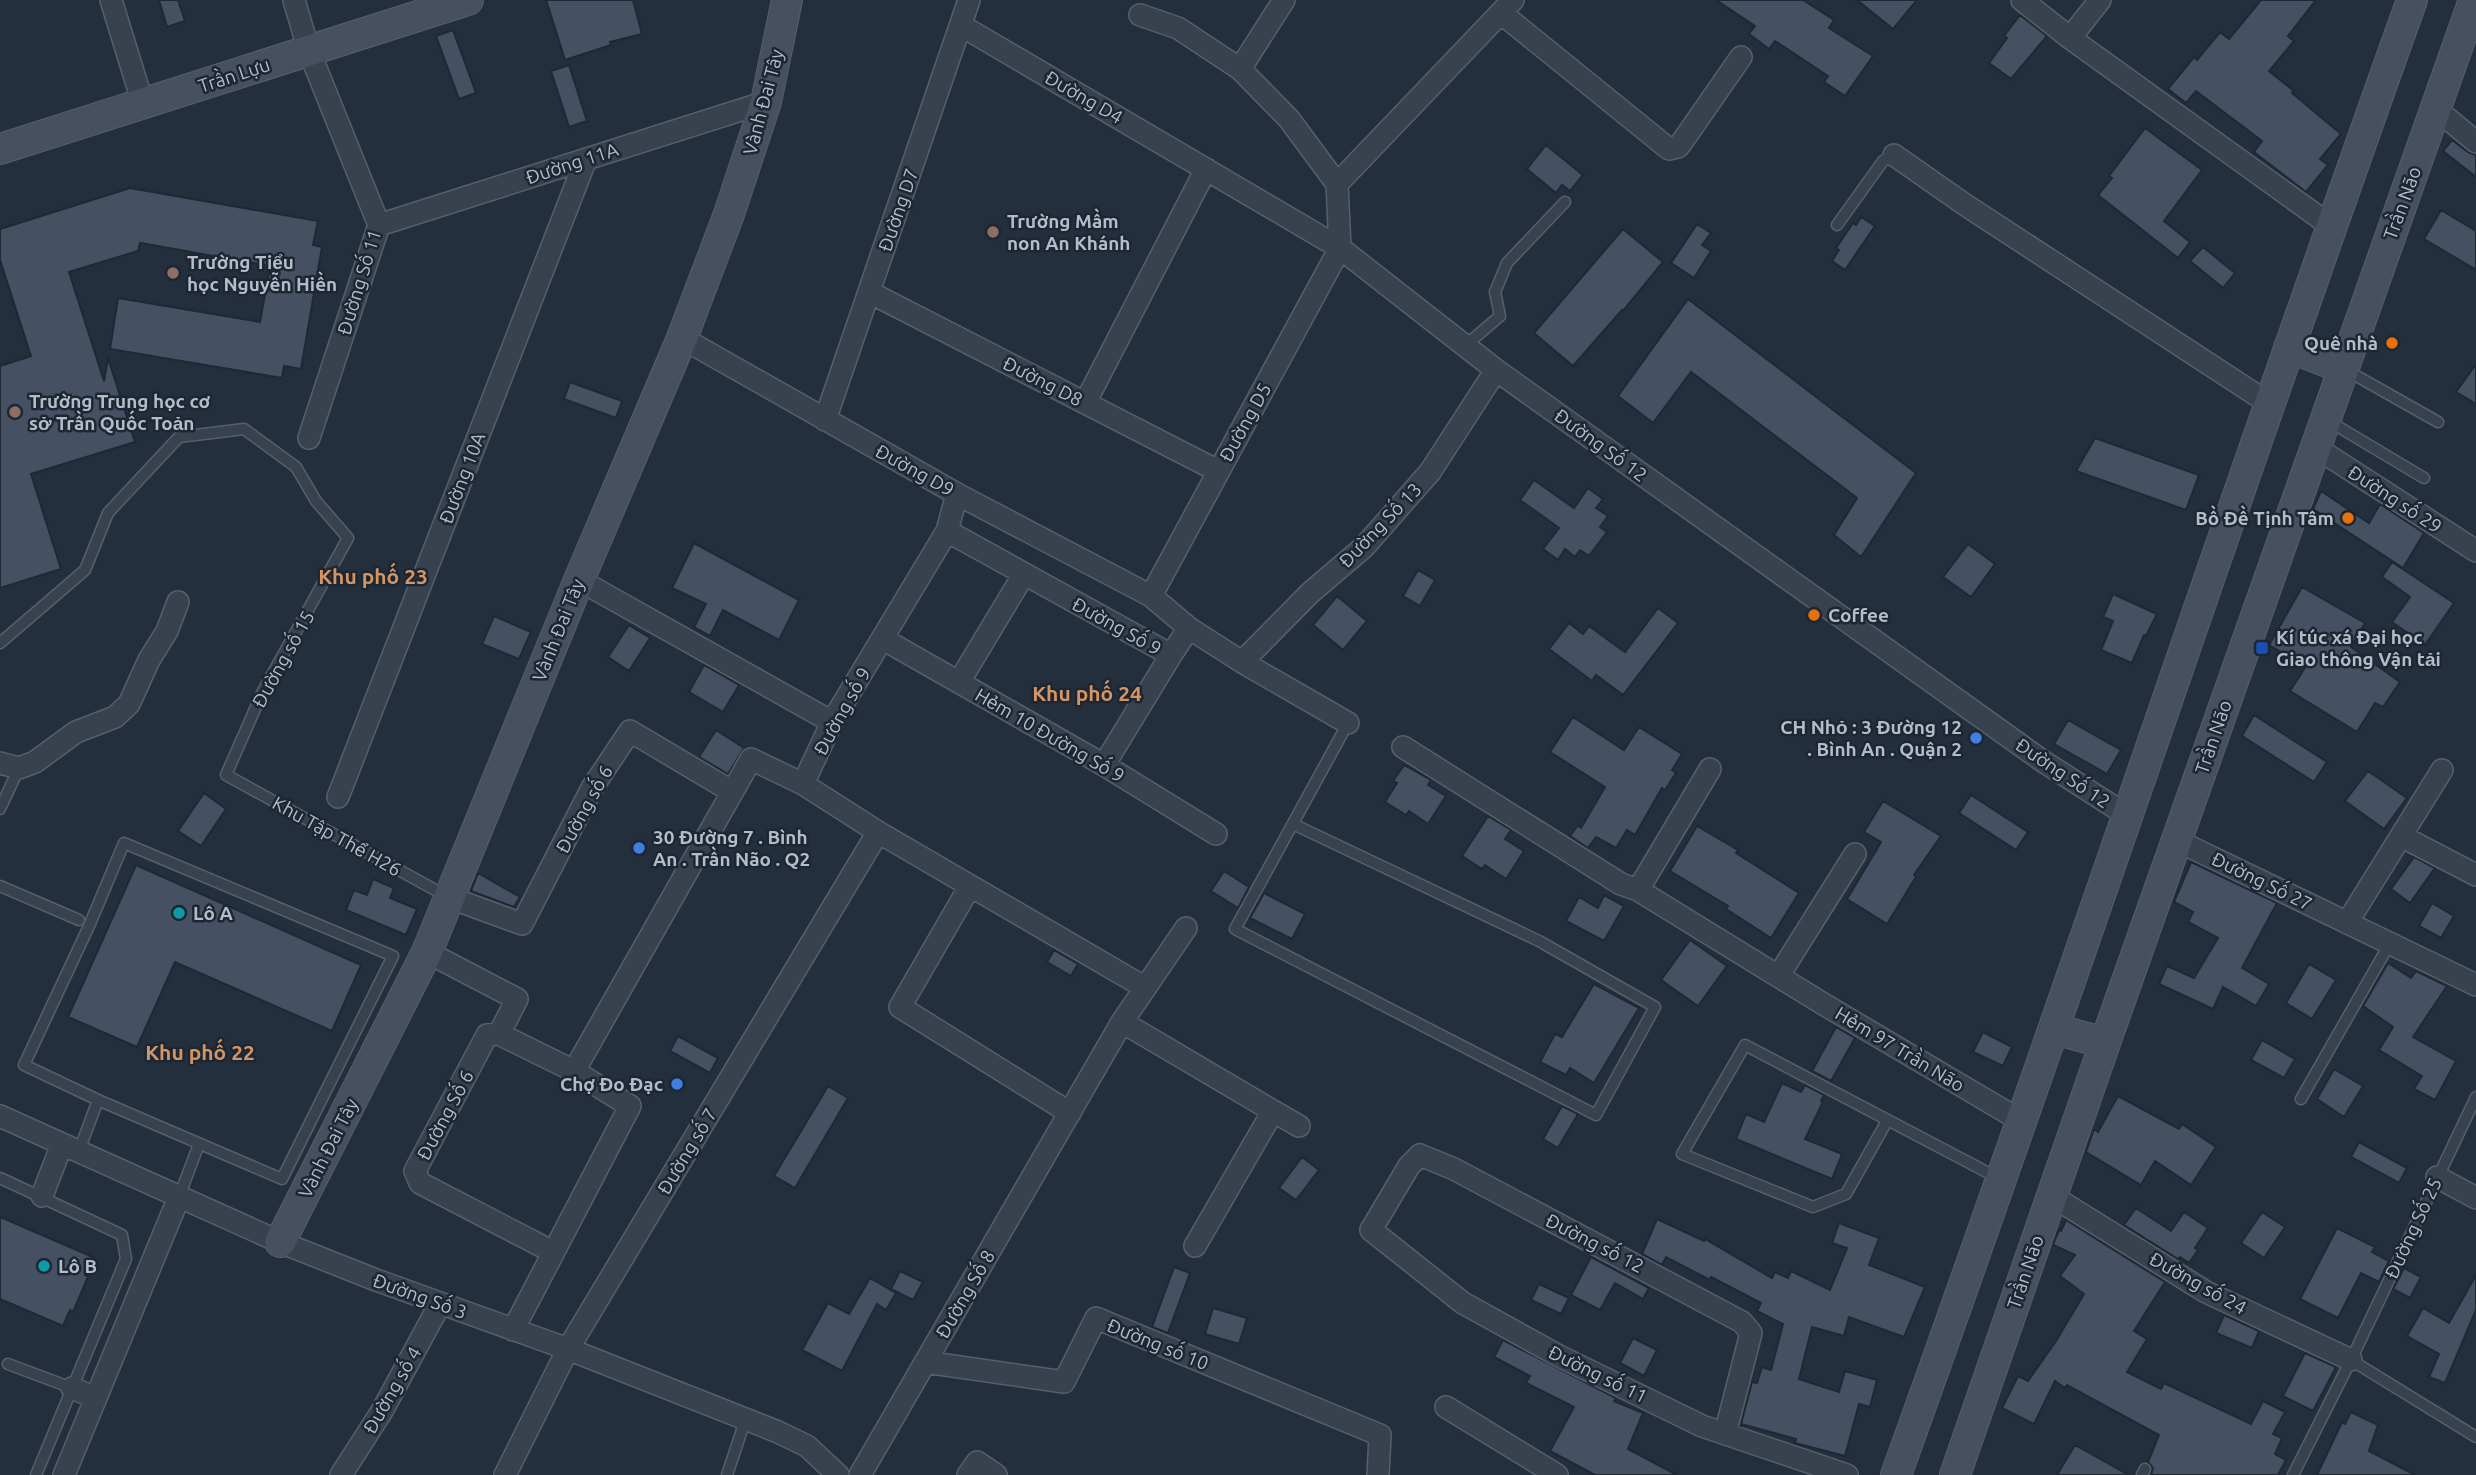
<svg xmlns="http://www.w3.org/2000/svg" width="2476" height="1475" viewBox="0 0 2476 1475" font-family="Ubuntu,sans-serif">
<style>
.building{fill:#455162;stroke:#1f2835;stroke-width:2}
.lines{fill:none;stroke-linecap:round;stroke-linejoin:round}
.lane-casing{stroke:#565f6c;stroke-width:13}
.street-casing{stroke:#565f6c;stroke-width:24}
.secondary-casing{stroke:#565f6c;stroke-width:32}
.lane{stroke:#38414e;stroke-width:10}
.street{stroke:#38414e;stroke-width:21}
.secondary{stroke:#465061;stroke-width:30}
.education-dot{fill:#8d6e63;stroke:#1d2633;stroke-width:2.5}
.food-dot{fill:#e8710a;stroke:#1d2633;stroke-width:2.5}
.transit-dot{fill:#1a4fb4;stroke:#1d2633;stroke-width:2.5}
.shop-dot{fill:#3f7fe0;stroke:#1d2633;stroke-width:2.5}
.culture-dot{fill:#0f9aa8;stroke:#1d2633;stroke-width:2.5}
.labels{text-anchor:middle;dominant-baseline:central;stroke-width:5;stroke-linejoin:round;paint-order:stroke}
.street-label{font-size:19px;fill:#b4bcc9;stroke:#1d2633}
.poi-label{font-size:19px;font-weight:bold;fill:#b4bcc9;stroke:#1d2633;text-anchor:start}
.neighbourhood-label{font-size:21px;font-weight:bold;fill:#d59563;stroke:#1d2633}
</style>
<rect width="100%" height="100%" fill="#242f3e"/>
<path class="building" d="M159,0H178L185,21L167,27Z
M546,0H633L642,34L610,42L611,45L565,60Z
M1716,0H1803L1834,20L1829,28L1873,56L1845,96L1824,82L1828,76L1775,41L1769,49L1749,34L1755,26Z
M1857,0H1917L1893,29Z
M2261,0H2316L2288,36L2294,41L2269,71L2294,91L2292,93L2341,134L2320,159L2328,165L2306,192L2254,152L2262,141L2196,91L2186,103L2168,89L2194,57L2197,60L2220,32L2229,39Z
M2020,15L2047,36L2011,79L1989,63L2007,38L2004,36Z
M453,30L476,93L459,99L436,36Z
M569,65L587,121L569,127L551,71Z
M2145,128L2202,170L2164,221L2190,242L2178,258L2098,195L2112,178L2109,176Z
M2452,140L2468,152L2476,155V177L2443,151Z
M1546,145L1583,175L1570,191L1562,185L1556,193L1527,169Z
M130,188L318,221L313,245L322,247L301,369L284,366L282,378L110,349L118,298L260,322L270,266L140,243L138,251L69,272L104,381L108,358L135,442L31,474L61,569L0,588V366L31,356L0,260V229Z
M2441,210L2476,231V270L2424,239Z
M1861,217L1875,226L1845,270L1832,261L1839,250L1836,248L1853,223L1856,225Z
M1697,224L1711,233L1702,245L1711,251L1694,278L1671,263Z
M1623,229L1663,262L1623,311L1622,310L1573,366L1534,333Z
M2203,247L2235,273L2223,288L2190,261Z
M1688,299L1916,473L1861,557L1834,535L1857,498L1691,372L1653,423L1618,396Z
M2476,364V404L2456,392Z
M570,382L622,401L616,418L564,399Z
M2095,438L2199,475L2186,510L2076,471Z
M1534,480L1574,508L1588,488L1603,499L1596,508L1608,516L1600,527L1607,532L1589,556L1580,550L1575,557L1565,549L1558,560L1543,549L1559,528L1520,500Z
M2321,491L2369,523L2380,504L2424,533L2403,568L2313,509Z
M694,543L799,600L779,640L723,610L710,636L694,627L706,604L672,588Z
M1968,544L1995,564L1971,597L1943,577Z
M2392,562L2454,603L2425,645L2392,622L2410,597L2382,577Z
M1418,570L1435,580L1420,606L1403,596Z
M2302,587L2365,623L2351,647L2400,682L2383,707L2375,703L2357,732L2290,691L2306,666L2269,645Z
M2113,594L2157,614L2146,636L2144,635L2132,663L2101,650L2113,621L2103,617Z
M1337,596L1367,621L1343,650L1313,625Z
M1658,608L1678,623L1623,695L1596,675L1592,681L1549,649L1569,623L1583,634L1589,626L1625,652Z
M494,616L531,632L519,659L482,644Z
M629,625L650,638L629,671L608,657Z
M704,665L739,685L723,712L689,692Z
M2254,715L2327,762L2314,782L2242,736Z
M1573,717L1624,750L1639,727L1682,754L1672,770L1676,773L1665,790L1662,788L1635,835L1627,830L1616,848L1596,837L1588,848L1570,836L1578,825L1581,828L1605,787L1550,752Z
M2068,720L2121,750L2107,774L2054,744Z
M716,730L744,748L728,774L699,757Z
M1404,765L1431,780L1428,785L1446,796L1428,824L1409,811L1406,815L1385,802L1397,783L1393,781Z
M2368,771L2407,798L2384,829L2345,801Z
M204,793L226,809L201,846L178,831Z
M1971,795L2028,832L2016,850L1959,813Z
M1883,801L1941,836L1914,875L1916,877L1887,924L1847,899L1881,842L1864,832Z
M1488,816L1511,830L1505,839L1524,851L1506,879L1485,865L1482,869L1462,856Z
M1697,826L1738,850L1736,853L1799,893L1771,938L1726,909L1728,906L1670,871Z
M2414,857L2435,868L2410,903L2391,889Z
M2191,862L2277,903L2242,968L2269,984L2256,1006L2223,987L2213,1009L2159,984L2167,966L2194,978L2218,938L2188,922L2193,912L2174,902Z
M136,865L361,965L332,1031L175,962L137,1047L68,1017Z
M1224,871L1249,887L1238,908L1211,891Z
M478,873L520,897L514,907L471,891Z
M373,879L394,888L390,898L417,909L406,935L346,910L354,890L367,895Z
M1264,893L1305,914L1292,939L1250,918Z
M1604,895L1624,906L1604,941L1566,921L1579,897L1598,908Z
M2432,903L2454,916L2441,938L2419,926Z
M1690,940L1727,966L1698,1006L1661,980Z
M1054,950L1078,964L1071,976L1047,962Z
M2388,963L2411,978L2416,971L2447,986L2413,1037L2456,1061L2435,1100L2414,1089L2422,1076L2379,1050L2393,1027L2363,1006Z
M2309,964L2336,980L2312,1019L2286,1003Z
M1594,984L1639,1008L1594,1083L1570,1068L1566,1075L1540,1062L1555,1034L1562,1037Z
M1836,1027L1855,1038L1831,1081L1812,1071Z
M1983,1032L2012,1047L2003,1066L1973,1052Z
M678,1036L718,1058L710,1073L670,1051Z
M2262,1040L2295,1059L2284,1078L2251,1060Z
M2334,1069L2363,1086L2344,1117L2317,1099Z
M1782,1083L1801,1092L1805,1085L1824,1095L1821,1101L1823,1102L1805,1139L1842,1154L1832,1179L1736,1139L1746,1114L1764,1122Z
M828,1086L848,1098L795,1188L774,1176Z
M2118,1096L2179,1129L2182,1124L2216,1147L2191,1185L2155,1161L2141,1185L2086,1152L2094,1129L2098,1132Z
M1562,1106L1578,1114L1558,1148L1543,1139Z
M2359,1142L2407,1168L2399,1183L2351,1157Z
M1302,1157L1319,1170L1296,1200L1279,1188Z
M2136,1208L2171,1231L2184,1212L2208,1228L2195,1248L2198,1250L2189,1263L2180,1257L2178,1259L2124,1225Z
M2262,1212L2285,1227L2264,1258L2241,1243Z
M0,1217L93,1257L85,1275L88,1277L73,1312L70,1310L63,1326L0,1299Z
M1657,1219L1704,1241L1705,1239L1772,1278L1775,1272L1788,1278L1791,1271L1830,1290L1847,1248L1832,1243L1839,1223L1879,1238L1869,1265L1925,1287L1904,1337L1849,1317L1844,1336L1812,1327L1799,1379L1839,1392L1845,1371L1877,1380L1870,1407L1859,1404L1845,1456L1795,1443L1796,1439L1741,1424L1752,1382L1757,1383L1762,1367L1771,1370L1783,1324L1757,1311L1761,1303L1711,1277L1710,1280L1666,1257L1662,1265L1642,1254Z
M2066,1220L2165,1282L2134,1331L2147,1339L2127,1372L2161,1389L2164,1383L2251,1424L2263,1401L2285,1412L2273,1434L2282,1438L2275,1454L2286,1460L2278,1475H2151L2153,1468L2148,1462L2159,1435L2067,1385L2065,1388L2055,1381L2034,1424L2002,1408L2018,1376L2028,1381L2056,1341L2084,1294L2060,1276L2075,1255L2053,1245L2059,1230L2061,1231Z
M2337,1228L2375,1247L2372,1252L2389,1261L2379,1282L2361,1273L2338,1318L2300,1299Z
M1591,1257L1649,1288L1643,1299L1615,1283L1600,1310L1571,1295Z
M1174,1267L1190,1273L1168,1333L1152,1327Z
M2404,1268L2421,1277L2410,1298L2393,1289Z
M900,1271L923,1282L913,1300L891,1289Z
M2476,1275V1310L2445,1383L2429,1377L2439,1354L2407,1336L2423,1308L2449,1323Z
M870,1278L896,1293L886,1310L877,1304L842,1371L802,1350L828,1303L849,1314Z
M1539,1284L1569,1298L1561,1314L1531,1300Z
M1213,1308L1247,1318L1239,1344L1205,1334Z
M2224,1315L2259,1331L2252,1348L2216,1333Z
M1633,1338L1657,1350L1644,1376L1620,1363Z
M1503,1340L1616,1398L1614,1401L1643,1413L1628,1449L1677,1475H1595L1550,1451L1574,1407L1526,1383L1530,1376L1494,1357Z
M2305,1353L2336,1367L2313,1411L2283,1396Z
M2351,1412L2378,1425L2369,1451L2415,1475H2317L2342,1422L2345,1424Z
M2075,1445L2129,1475H2057Z"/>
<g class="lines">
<g class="lane-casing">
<path id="lane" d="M1837,225L1883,161L1894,155
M1466,345L1500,316L1495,292L1507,263L1565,202
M2346,370L2438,422
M2327,420L2424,478
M0,643L85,570L108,513L179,437L244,429L296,467L316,501L348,538L263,691L226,775L448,897
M0,809L19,768
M1293,824L1539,941L1655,1007L1596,1115L1235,929L1348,723
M124,843L393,956L282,1179L98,1100L24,1065L89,926Z
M0,886L79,920
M2301,1099L2390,943
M1887,1121L1846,1194L1813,1207L1682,1154L1745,1045L2000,1179
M79,1151L98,1100
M0,1178L122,1235L126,1259L36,1475
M179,1197L199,1144
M2351,1360L2476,1437
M8,1364L72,1388
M727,1475L746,1418
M2142,1475L2145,1469
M2293,1475L2351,1360L2476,1097"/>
</g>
<g class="street-casing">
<path id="street" d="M111,0L143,104
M294,0L309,51L379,225L309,438
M1513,0L1337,184L1340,248L1496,370L2044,762L2128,816
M2022,0L2070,38L2331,226
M1501,13L1669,149L1678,147L1682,142L1741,57
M1140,15L1178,28L1240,69L1289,119L1337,184
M962,26L1340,248L1151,596
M2070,38L2100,0
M1240,69L1284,0
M2436,109L2476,142
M1894,155L1964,204L2270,404
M379,225L766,102
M869,292L1218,471
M682,338L957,494L1151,596L1189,628
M1085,403L1206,169
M825,420L969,0
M2315,447L2476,551
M947,531L1171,655L1189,628L1242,662L1348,723
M579,580L832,722
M883,639L1104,765L1216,834
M1242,662L1310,593L1364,547L1430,472L1496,370
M959,682L1024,574
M1403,747L1621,884L1638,890L1825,1005L2023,1122
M0,763L19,768L35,762L76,732L115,717L129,704L149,660L167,631L178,602
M1104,765L1171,655
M803,784L832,722L947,531L957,494
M338,797L586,159
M2401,836L2476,875
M2176,840L2476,985
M970,886L900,1007L1070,1113
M1638,890L1710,769
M448,897L522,924L592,788L630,731L731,791
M2347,923L2442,770
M427,952L517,999L499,1034
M1779,975L1855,854
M1122,1022L1273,1111L1195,1246
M574,1071L751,759L803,784L878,832L1144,987
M1273,1111L1299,1126
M0,1116L280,1242L376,1280L568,1349L778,1432L807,1446L838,1475
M2437,1177L2476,1198
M42,1196L62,1144
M2052,1196L2206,1292L2351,1360
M513,1330L630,1106L574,1071L499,1034L487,1035L415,1171L420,1183L553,1252
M925,1362L1064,1382L1096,1318L1380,1435L1378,1475
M72,1388L96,1398
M1446,1407L1557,1475
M1725,1434L1751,1333L1742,1322L1454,1169L1420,1155L1409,1166L1371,1230L1463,1303L1559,1356L1702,1426L1847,1475
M64,1475L179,1197
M341,1475L382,1411L440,1304
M505,1475L568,1349L878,832
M860,1475L1122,1022L1186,928
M968,1475L977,1462L996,1475"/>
</g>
<g class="secondary-casing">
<path id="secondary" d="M0,149L468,0
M2289,347L2343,368
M2055,1029L2105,1043
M280,1242L427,952L579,580L682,338L729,214L766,102L787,0
M1896,1475C2073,985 2236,490 2412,0
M1955,1475L2105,1043L2474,0"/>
</g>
<use href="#lane" class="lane"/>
<use href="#street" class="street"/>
<use href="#secondary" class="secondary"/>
</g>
<g class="education-dot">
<circle cx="993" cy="232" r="7"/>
<circle cx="173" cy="273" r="7"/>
<circle cx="15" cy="412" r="7"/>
</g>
<g class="food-dot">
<circle cx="2392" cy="343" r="7"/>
<circle cx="2348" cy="518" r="7"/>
<circle cx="1814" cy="615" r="7"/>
</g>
<rect class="transit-dot" x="2255" y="641" width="14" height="14" rx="3.5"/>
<g class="shop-dot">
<circle cx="1976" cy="738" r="7"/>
<circle cx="639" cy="848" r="7"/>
<circle cx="677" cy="1084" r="7"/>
</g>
<g class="culture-dot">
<circle cx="179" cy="913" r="7"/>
<circle cx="44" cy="1266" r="7"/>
</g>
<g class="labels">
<g class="street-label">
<text transform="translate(234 75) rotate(-18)">Trần Lựu</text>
<text transform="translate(1084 97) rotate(30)">Đường D4</text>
<text transform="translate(763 102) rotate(-75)">Vành Đai Tây</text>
<text transform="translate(572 163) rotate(-18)">Đường 11A</text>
<text transform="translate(2402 203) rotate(-70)">Trần Não</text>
<text transform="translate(898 210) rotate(-71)">Đường D7</text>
<text transform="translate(359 282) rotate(-73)">Đường Số 11</text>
<text transform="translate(1043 381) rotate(27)">Đường D8</text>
<text transform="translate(1245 422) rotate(-61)">Đường D5</text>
<text transform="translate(1601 445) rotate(36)">Đường Số 12</text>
<text transform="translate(915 470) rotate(29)">Đường D9</text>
<text transform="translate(462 478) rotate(-69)">Đường 10A</text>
<text transform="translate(2395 499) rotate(33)">Đường số 29</text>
<text transform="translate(1380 525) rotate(-46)">Đường Số 13</text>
<text transform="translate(1117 626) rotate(29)">Đường Số 9</text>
<text transform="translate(558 630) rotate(-68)">Vành Đai Tây</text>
<text transform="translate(283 659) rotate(-61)">Đường số 15</text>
<text transform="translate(842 711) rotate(-61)">Đường số 9</text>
<text transform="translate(1050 735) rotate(30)">Hẻm 10 Đường Số 9</text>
<text transform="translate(2213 737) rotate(-71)">Trần Não</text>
<text transform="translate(2063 773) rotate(34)">Đường Số 12</text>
<text transform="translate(584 809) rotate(-61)">Đường số 6</text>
<text transform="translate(337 836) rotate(29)">Khu Tập Thể H26</text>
<text transform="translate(2262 881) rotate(26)">Đường Số 27</text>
<text transform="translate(1900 1049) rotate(31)">Hẻm 97 Trần Não</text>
<text transform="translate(445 1115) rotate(-62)">Đường Số 6</text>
<text transform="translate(328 1148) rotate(-63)">Vành Đai Tây</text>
<text transform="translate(687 1151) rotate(-59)">Đường số 7</text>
<text transform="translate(2413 1228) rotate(-65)">Đường Số 25</text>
<text transform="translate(1595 1243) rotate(27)">Đường số 12</text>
<text transform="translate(2025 1272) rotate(-71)">Trần Não</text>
<text transform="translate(2198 1283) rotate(29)">Đường số 24</text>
<text transform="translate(965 1294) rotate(-60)">Đường Số 8</text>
<text transform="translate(420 1296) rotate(20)">Đường Số 3</text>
<text transform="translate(1158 1344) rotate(22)">Đường số 10</text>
<text transform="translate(1598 1374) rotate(26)">Đường số 11</text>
<text transform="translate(392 1390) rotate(-60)">Đường số 4</text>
</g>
<g class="poi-label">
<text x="1007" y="221">Trường Mầm<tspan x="1007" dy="22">non An Khánh</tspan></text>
<text x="187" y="262">Trường Tiểu<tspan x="187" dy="22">học Nguyễn Hiền</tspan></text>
<text x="2378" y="343" text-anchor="end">Quê nhà</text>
<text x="29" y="401">Trường Trung học cơ<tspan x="29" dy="22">sở Trần Quốc Toản</tspan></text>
<text x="2334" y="518" text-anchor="end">Bồ Đề Tịnh Tâm</text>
<text x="1828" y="615">Coffee</text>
<text x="2276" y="637">Kí túc xá Đại học<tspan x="2276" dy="22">Giao thông Vận tải</tspan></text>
<text x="1962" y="727" text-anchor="end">CH Nhỏ : 3 Đường 12<tspan x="1962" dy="22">. Bình An . Quận 2</tspan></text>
<text x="653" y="837">30 Đường 7 . Bình<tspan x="653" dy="22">An . Trần Não . Q2</tspan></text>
<text x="193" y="913">Lô A</text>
<text x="663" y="1084" text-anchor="end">Chợ Đo Đạc</text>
<text x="58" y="1266">Lô B</text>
</g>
<g class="neighbourhood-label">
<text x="373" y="576">Khu phố 23</text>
<text x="1087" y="693">Khu phố 24</text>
<text x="200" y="1052">Khu phố 22</text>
</g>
</g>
</svg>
